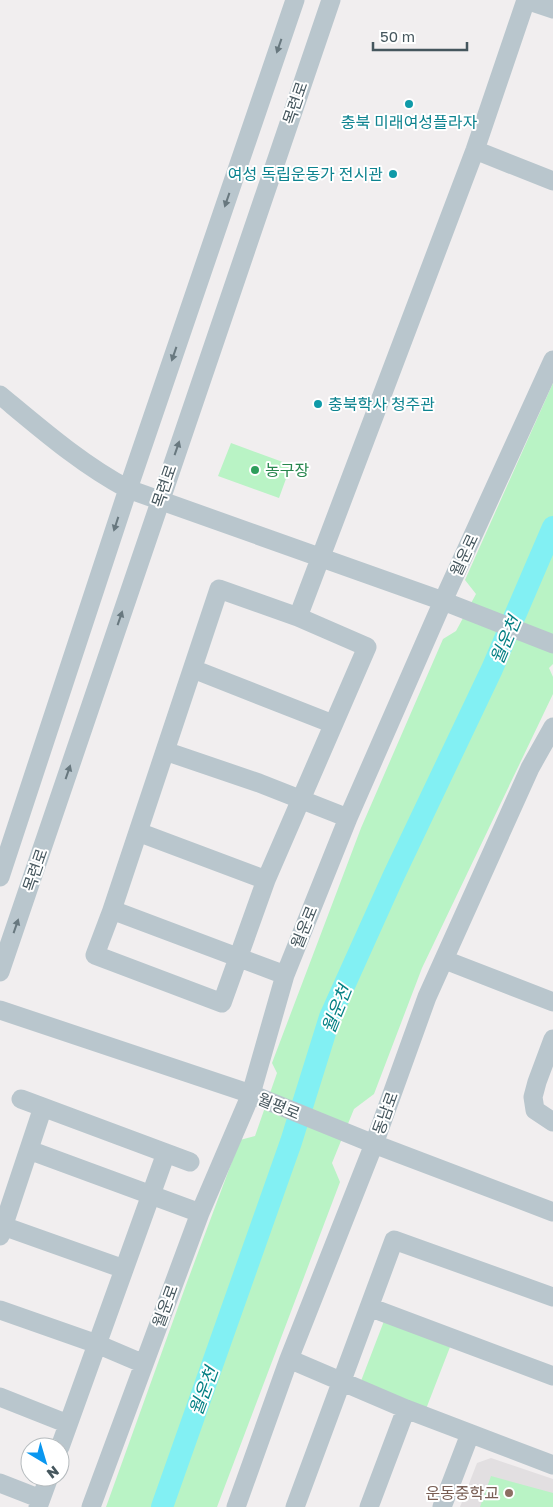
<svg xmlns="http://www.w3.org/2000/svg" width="553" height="1507" viewBox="0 0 553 1507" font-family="'Golos Text','Noto Sans KR',sans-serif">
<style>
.education{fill:#e2dfe1}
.green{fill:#b9f3c5}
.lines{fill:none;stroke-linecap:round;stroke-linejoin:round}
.river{stroke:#82f0f3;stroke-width:22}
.minor{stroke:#b9c6cd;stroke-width:19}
.oneway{fill:#68787f}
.culture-dot{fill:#0f9aa8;stroke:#fff;stroke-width:2}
.leisure-dot{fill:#2e9e5b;stroke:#fff;stroke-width:2}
.education-dot{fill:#8d6e63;stroke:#fff;stroke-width:2}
.labels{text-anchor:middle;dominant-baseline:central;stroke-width:4;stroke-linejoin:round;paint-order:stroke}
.street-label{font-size:16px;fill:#45565d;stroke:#fff}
.culture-label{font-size:16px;fill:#0d838f;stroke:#fff}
.leisure-label{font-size:16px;fill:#27864d;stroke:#fff;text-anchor:start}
.education-label{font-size:16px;fill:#785e54;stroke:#fff;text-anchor:end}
.water-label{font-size:18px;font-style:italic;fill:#058084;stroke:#fff}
</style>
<rect width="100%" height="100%" fill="#f1eeef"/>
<path class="education" d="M491,1458L553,1479V1507H460L477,1463Z"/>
<path class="green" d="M553,383V664L549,668L553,677V694L422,968L374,1094L354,1109L332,1163L340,1182L217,1507H106L186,1285L240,1140L255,1136L277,1073L272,1063L361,828L443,639L456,631L476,594L465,580Z
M231,443L291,465L279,498L218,476Z
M384,1321L450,1347L426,1409L361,1381Z
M491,1476L553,1493V1507H480Z"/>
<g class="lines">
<path class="river" d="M162,1507L291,1142L330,1017L394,875L492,669L553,527"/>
<path class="minor" d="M526,0L553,9
M475,150L553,181
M0,395C41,429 81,464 128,489L443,601L553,644
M193,669L333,724
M165,751L259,783L348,818
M138,832L266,880
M0,877L128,489L295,0
M112,910L95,955L222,1003L266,880L367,647L298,617
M445,960L553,1002
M0,972L331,0
M285,975L112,910L219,589L298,617L475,150L526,0
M0,1010L251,1094L374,1144L553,1212
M553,1039L537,1082L533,1097L535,1110L553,1122
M21,1099L190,1162
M29,1150L200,1213
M3,1226L124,1269
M0,1236L43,1107
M369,1307L553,1376
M0,1310L97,1344L144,1364
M289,1359L406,1409L553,1465
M0,1397L68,1424
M60,1447L166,1153
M0,1483L41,1499
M38,1507L49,1477
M91,1507L200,1213L251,1094L285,975L348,818L443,601L553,360
M236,1507L289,1359L374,1144L427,997L530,768L553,727
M295,1507L394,1240L553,1297
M369,1507L406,1409
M442,1507L470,1434"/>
</g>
<defs><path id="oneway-solid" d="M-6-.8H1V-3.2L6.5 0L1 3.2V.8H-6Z" transform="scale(1.25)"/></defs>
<g class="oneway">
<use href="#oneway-solid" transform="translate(279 46) rotate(109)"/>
<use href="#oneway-solid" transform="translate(227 200) rotate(109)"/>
<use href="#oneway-solid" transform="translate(174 354) rotate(109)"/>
<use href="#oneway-solid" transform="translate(177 448) rotate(-71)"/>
<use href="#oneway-solid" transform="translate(116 524) rotate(108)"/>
<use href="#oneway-solid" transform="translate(120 618) rotate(-71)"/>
<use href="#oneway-solid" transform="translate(68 772) rotate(-71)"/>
<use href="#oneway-solid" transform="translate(16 926) rotate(-71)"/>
</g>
<g class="culture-dot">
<circle cx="409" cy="104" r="5"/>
<circle cx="393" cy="174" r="5"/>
<circle cx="318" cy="404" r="5"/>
</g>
<circle class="leisure-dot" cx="255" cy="470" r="5"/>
<circle class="education-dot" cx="509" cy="1493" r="5"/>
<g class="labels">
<g class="street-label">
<text transform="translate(295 103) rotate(-71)">목련로</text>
<text transform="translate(164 486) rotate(-71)">목련로</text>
<text transform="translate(464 555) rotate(-65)">월운로</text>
<text transform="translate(35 870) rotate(-71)">목련로</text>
<text transform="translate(304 927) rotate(-68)">월운로</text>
<text transform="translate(279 1106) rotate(22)">월평로</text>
<text transform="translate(385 1113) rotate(-70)">동남로</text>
<text transform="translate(165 1306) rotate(-70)">월운로</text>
</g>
<g class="culture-label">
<text x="409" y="122">충북 미래여성플라자</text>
<text x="383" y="174" text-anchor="end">여성 독립운동가 전시관</text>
<text x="328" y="404" text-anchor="start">충북학사 청주관</text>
</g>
<g class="leisure-label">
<text x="265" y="470">농구장</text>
</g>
<g class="education-label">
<text x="499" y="1493">운동중학교</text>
</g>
<g class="water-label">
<text transform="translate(505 640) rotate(-67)">월운천</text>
<text transform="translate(336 1009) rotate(-68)">월운천</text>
<text transform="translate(203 1391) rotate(-70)">월운천</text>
</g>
</g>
<g transform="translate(45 1462) rotate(142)"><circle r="24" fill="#ffffff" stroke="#b5bbbe"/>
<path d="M0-4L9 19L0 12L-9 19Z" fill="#0a97f0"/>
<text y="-8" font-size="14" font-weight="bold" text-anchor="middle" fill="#45565d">N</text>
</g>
<path d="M373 42v8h94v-8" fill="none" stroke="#45565d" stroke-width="2.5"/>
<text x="380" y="42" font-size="15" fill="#45565d" stroke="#ffffff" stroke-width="4" paint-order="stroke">50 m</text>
</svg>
